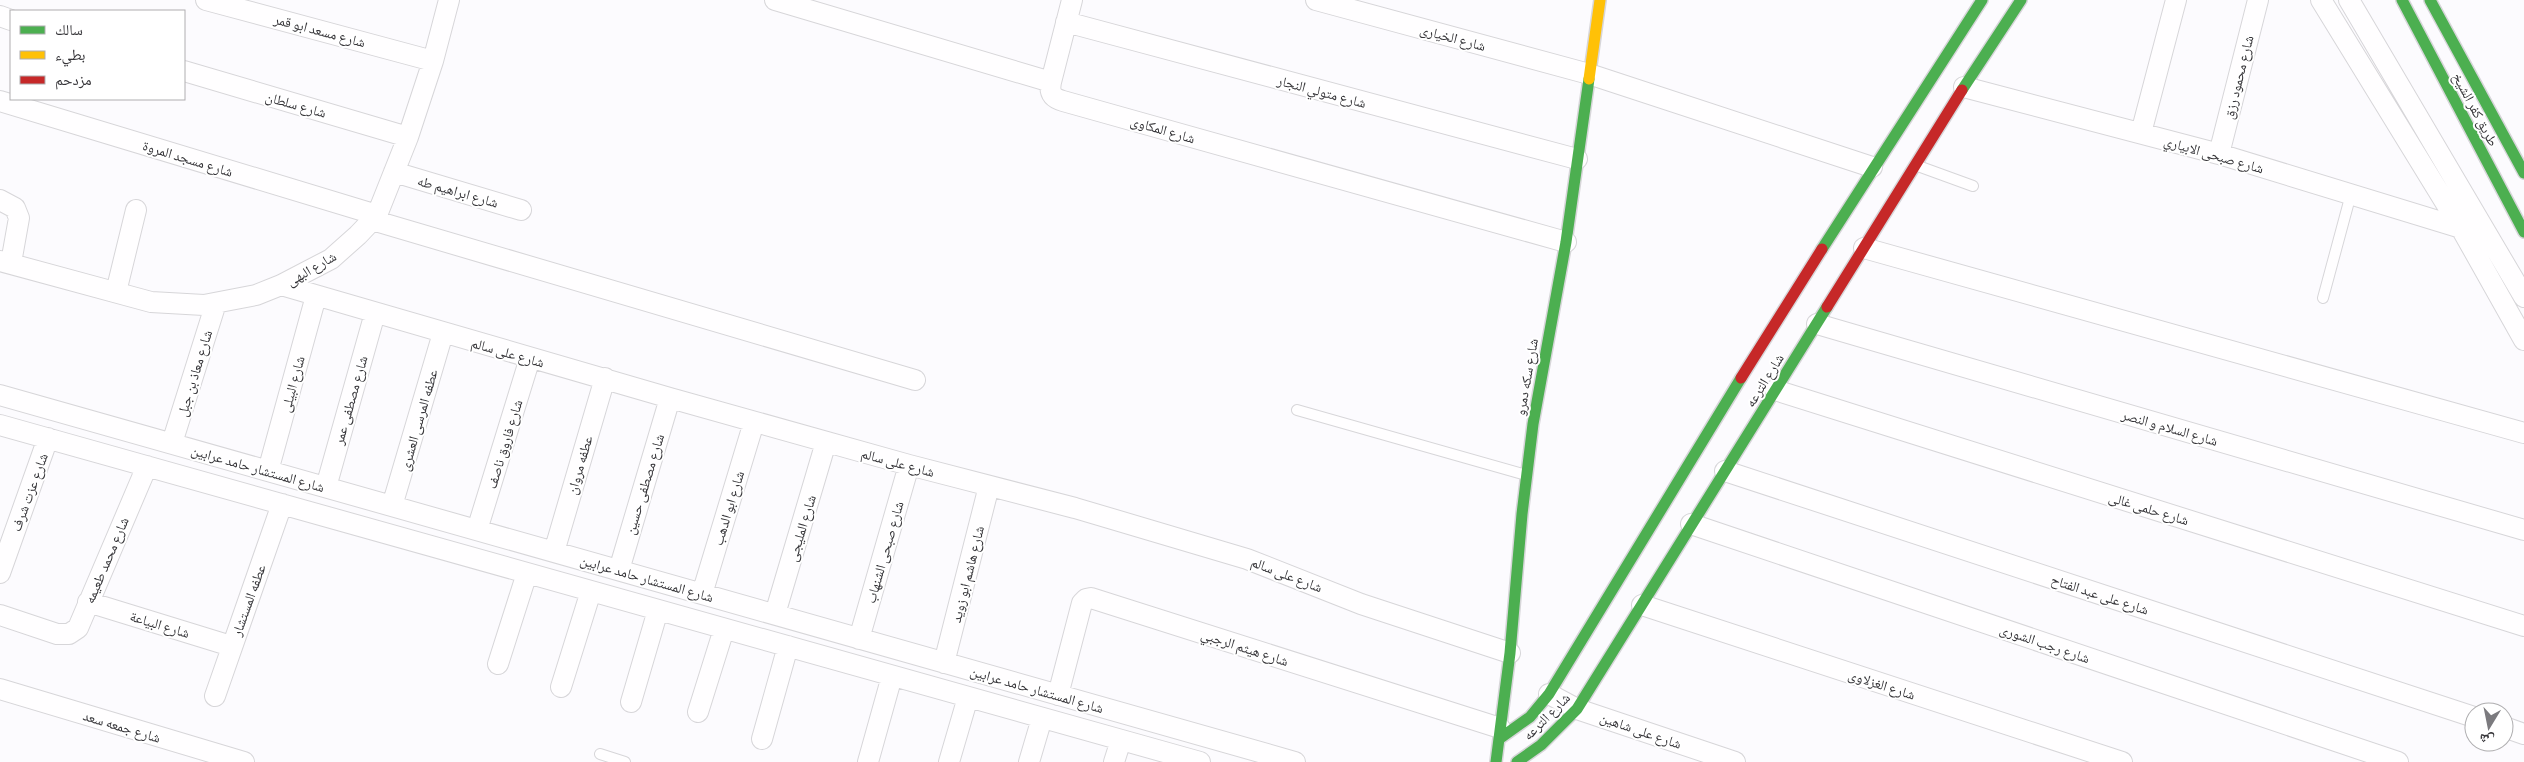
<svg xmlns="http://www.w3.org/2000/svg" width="2524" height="762" viewBox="0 0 2524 762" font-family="Commissioner,'Noto Naskh Arabic',sans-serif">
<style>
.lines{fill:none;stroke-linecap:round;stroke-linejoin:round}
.lane-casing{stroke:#d7d6d9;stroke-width:12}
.street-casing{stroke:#d7d6d9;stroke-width:22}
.fast-casing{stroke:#d7d6d9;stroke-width:14}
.slow-casing{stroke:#d7d6d9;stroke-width:14}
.jam-casing{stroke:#d7d6d9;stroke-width:14}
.lane{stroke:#fffeff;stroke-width:10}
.street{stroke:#fffeff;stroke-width:20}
.fast{stroke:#4caf50;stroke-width:11}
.slow{stroke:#ffc107;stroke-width:11}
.jam{stroke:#c62828;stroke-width:11}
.labels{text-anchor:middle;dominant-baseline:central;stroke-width:4;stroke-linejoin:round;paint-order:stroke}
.street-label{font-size:14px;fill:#363539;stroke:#fff}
</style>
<rect width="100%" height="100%" fill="#fcfbfe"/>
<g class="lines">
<g class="lane-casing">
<path id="lane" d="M1918,166L1973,186
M2323,298L2351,194
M1297,410L1526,475
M600,754L625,762"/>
</g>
<g class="street-casing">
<path id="street" d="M206,0L433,61
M775,0L1051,82C1049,93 1052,98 1063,101L1566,242
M1316,0L1589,74L1872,167
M2321,0L2461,228L2524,340
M2349,0L2524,297
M0,16L11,20
M1066,22L1577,159
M184,71L408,137
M1051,82L1072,0
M1964,87L2219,154L2461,228
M0,101L377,215
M2141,133L2176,0
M2219,154L2258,0
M394,172L521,210
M0,200L15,208L19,218L11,263
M372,220L915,380
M1864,248L2524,433
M0,261L151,302L204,305L256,295L281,285L331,259L358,235L377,215L408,137L433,61L449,0
M281,285L670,398L909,465L1075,508L1247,559L1361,604L1510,653
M116,292L136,210
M1817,324L2524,530
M1775,390L2524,626
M0,395L1295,762
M0,425L1200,762
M172,443L216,303
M268,471L316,296
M1725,471L2474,717
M326,487L375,313
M392,506L443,333
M1691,524L2398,762
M477,530L530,358
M554,552L605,378
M619,570L670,398
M0,573L48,438
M702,594L754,422
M88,602L231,646
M1642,605L2122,762
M775,614L826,442
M0,615L57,634H69L78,628L147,466
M859,639L909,465
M944,663L989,486
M498,664L527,573
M561,687L591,591
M0,689L244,762
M1549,694L1577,709L1735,762
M1058,695L1082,603L1086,599L1091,598L1500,728
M215,696L282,504
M631,702L658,610
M698,712L724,629
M2504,727L2524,734
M762,739L788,646
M868,762L892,676
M949,762L968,697
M1029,762L1042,718
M1114,762L1121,740"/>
</g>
<g class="fast-casing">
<path id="fast" d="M2402,0L2524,232
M2430,0L2524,173
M1962,90L2021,0
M1822,249L1982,0
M1499,739L1530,717L1549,694L1741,378
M1496,762L1510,653L1522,514L1533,424L1566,242L1589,79
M1517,762L1541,745L1577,709L1827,307"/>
</g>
<g class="slow-casing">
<path id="slow" d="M1589,79L1600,0"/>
</g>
<g class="jam-casing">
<path id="jam" d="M1827,307L1962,90
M1741,378L1822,249"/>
</g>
<use href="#lane" class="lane"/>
<use href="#street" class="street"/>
<use href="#fast" class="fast"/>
<use href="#slow" class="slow"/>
<use href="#jam" class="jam"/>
</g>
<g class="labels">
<g class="street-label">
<text transform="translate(320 30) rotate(15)">شارع مسعد ابو قمر</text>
<text transform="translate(1453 37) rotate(15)">شارع الخيارى</text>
<text transform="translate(2238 77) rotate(-76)">شارع محمود رزق</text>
<text transform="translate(1322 91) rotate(15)">شارع متولي النجار</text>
<text transform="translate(296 104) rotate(16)">شارع سلطان</text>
<text transform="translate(2476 109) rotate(62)">طريق كفر الشيخ</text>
<text transform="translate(1163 129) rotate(16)">شارع المكاوى</text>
<text transform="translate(2214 154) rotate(16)">شارع صبحى الابياري</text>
<text transform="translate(188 158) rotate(17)">شارع مسجد المروة</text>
<text transform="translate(458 191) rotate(16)">شارع ابراهيم طه</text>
<text transform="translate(311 268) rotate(-30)">شارع البهى</text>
<text transform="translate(508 352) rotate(16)">شارع على سالم</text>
<text transform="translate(194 373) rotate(-73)">شارع معاذ بن جبل</text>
<text transform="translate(1526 377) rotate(-80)">شارع سكه دمرو</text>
<text transform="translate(1764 380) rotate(-58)">شارع الترعه</text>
<text transform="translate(292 384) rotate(-75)">شارع البيلى</text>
<text transform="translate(350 400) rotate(-74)">شارع مصطفى عمر</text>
<text transform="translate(418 420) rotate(-74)">عطفه المرسى العشرى</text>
<text transform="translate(2170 427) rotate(16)">شارع السلام و النصر</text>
<text transform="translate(504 444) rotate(-73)">شارع فاروق ناصف</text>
<text transform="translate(898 462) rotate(15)">شارع على سالم</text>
<text transform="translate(579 465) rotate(-74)">عطفه مروان</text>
<text transform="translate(258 468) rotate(16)">شارع المستشار حامد عرابين</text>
<text transform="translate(644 484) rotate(-73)">شارع مصطفى حسين</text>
<text transform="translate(29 492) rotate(-70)">شارع عزت شرف</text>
<text transform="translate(728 508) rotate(-73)">شارع ابو الدهب</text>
<text transform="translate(2149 508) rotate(17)">شارع حلمى غالى</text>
<text transform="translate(801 528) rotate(-73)">شارع المليجى</text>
<text transform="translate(884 552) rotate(-74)">شارع صبحى الشنهاب</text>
<text transform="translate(106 560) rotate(-67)">شارع محمد طعيمه</text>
<text transform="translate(967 574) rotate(-76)">شارع هاشم ابو زويد</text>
<text transform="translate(1287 574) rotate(21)">شارع على سالم</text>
<text transform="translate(647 578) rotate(16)">شارع المستشار حامد عرابين</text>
<text transform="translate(2100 594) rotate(18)">شارع على عبد الفتاح</text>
<text transform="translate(248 600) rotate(-70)">عطفه المستشار</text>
<text transform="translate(160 624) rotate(17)">شارع البياعة</text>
<text transform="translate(2045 643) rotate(19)">شارع رجب الشورى</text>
<text transform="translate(1245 647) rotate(18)">شارع هيثم الرجبي</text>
<text transform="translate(1882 684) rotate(18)">شارع الغزلاوى</text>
<text transform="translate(1037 689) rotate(16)">شارع المستشار حامد عرابين</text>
<text transform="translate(1546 716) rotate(-45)">شارع الترعه</text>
<text transform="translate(122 726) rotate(17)">شارع جمعه سعد</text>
<text transform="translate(1641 730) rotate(19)">شارع على شاهين</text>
</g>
</g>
<rect x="10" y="10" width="175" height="90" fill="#ffffff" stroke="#afaeb0"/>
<rect x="20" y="26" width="25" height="8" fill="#4caf50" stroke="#afaeb0"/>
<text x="55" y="35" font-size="15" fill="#363539">سالك</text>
<rect x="20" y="51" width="25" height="8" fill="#ffc107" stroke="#afaeb0"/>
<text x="55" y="60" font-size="15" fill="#363539">بطيء</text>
<rect x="20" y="76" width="25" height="8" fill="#c62828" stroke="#afaeb0"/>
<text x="55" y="85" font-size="15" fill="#363539">مزدحم</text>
<g transform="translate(2489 727) rotate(190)"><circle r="24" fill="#ffffff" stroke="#afaeb0"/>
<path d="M0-4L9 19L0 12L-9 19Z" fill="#7b7a7e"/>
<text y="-8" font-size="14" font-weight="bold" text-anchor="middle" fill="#363539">ش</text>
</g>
</svg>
